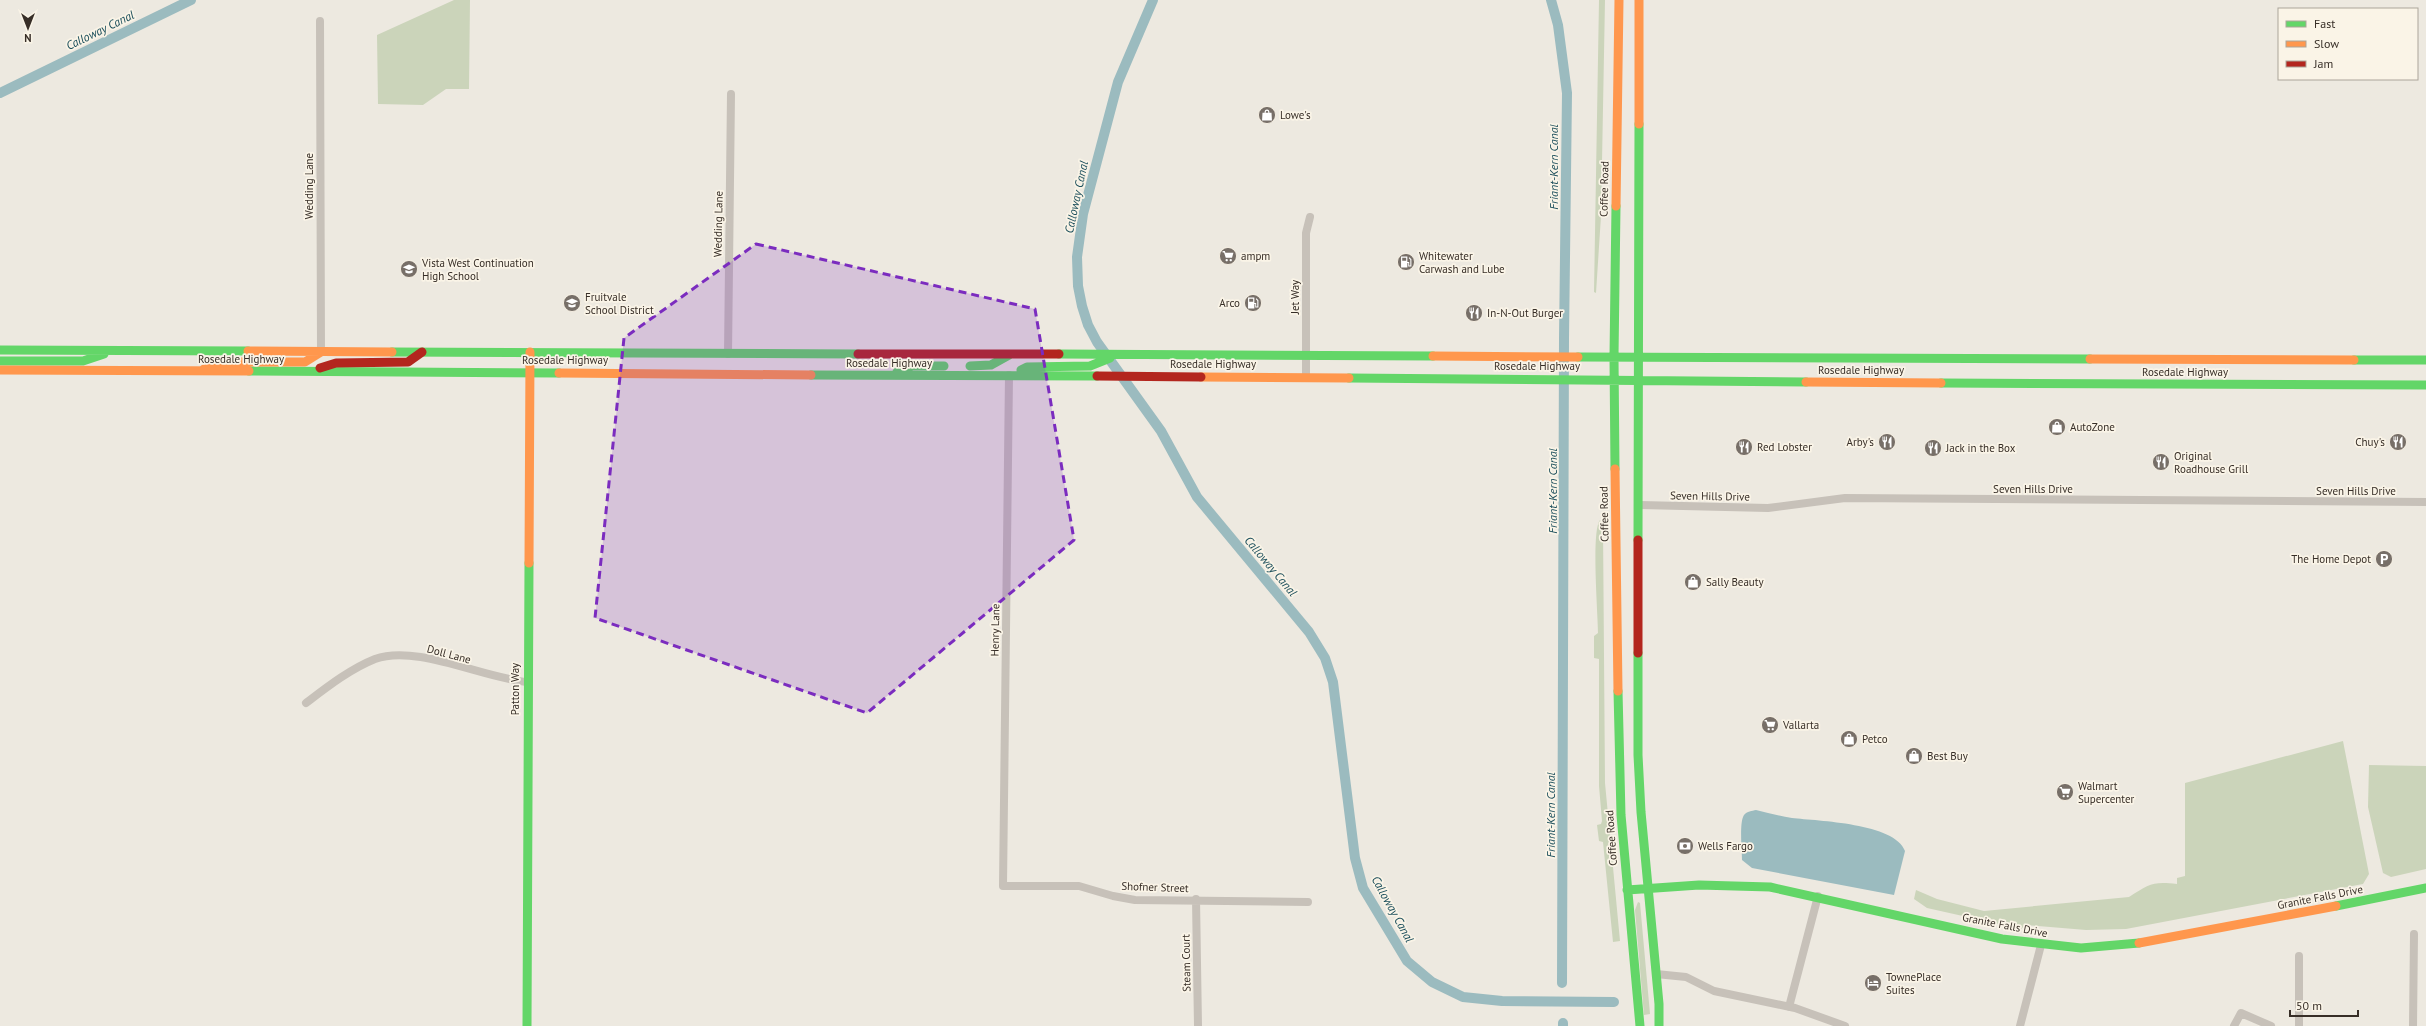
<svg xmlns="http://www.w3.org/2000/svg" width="2426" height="1026" viewBox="0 0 2426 1026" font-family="'PT Sans',sans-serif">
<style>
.green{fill:#cbd4ba}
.water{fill:#9bbbbf}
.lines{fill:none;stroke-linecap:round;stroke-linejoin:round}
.canal{stroke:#9bbbbf;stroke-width:10}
.street{stroke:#c7c1b9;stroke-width:8}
.fast{stroke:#63d668;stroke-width:9}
.slow{stroke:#ff974d;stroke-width:9}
.jam{stroke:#b3261e;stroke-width:9}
.marked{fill:#7b2cbf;fill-opacity:0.2;stroke:#7b2cbf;stroke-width:3;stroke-dasharray:8 5;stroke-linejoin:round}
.labels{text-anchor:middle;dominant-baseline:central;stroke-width:3.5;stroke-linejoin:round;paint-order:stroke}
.poi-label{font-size:11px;fill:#372e27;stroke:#faf4e7;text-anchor:start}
.street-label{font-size:11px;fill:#372e27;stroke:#faf4e7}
.water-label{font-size:12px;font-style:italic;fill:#1b4e5b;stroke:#faf4e7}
</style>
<rect width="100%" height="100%" fill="#ede9e0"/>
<path class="green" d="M454,0H470L469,89H446L423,105L378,104L377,35Z
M1599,0H1605L1601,216L1596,293L1594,292Z
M1600,520L1603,526L1605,783L1620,941L1613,942L1603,842L1599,841L1597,825L1601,824L1602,821L1599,786V659L1594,658V636L1598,633C1598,614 1591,531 1600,520Z
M2343,741L2369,874L2363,884L2126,929L2086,930L2026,925L2021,929L1927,908L1914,899L1916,890L1937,899L1984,911L2129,897C2149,884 2153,881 2177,884V878L2185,876V783Z
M2369,765L2426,766V869L2391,877L2383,873L2368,807Z
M1638,902L1640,903L1650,1014L1644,1015L1635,910Z"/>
<path class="water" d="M1756,810C1768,813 1780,816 1792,818C1818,821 1895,823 1905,851L1894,895L1752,868L1742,860C1742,851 1739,822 1744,815C1747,811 1752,811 1756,810Z"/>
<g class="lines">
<path class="canal" d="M1153,0L1118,82L1083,214L1077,257L1078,286L1082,306L1088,325L1097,342L1161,431L1197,497L1309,632L1325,658L1333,682L1355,858L1363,888L1407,961L1432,982L1463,997L1502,1001L1614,1002
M1551,0L1558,25L1567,93L1564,339L1562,983
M0,93L191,0
M1563,1023V1026"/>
<path class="street" d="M320,21L321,352
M728,354L731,94
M1009,375L1003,886H1079L1113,896L1135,900L1308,902
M1306,376V233L1310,217
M1640,505L1768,508L1845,498L2426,502
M306,703C327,687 350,669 375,659C416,644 483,678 527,682
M1196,899L1198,1026
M1656,974L1686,977L1714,991L1795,1008L1845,1026
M1789,1007L1818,896
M2020,1026L2041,945
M2234,1026L2241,1013L2271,1026
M2299,1026V956
M2413,1026L2414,934"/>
<path class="fast" d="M0,350L248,351
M392,352L858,354
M1059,354L1433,356
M1578,357L2090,359
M2354,360H2426
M0,361H83L104,354
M970,366L991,365L1009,355
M1021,370L1027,367L1090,366L1110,358
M249,371L559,373
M897,372L912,366H944
M811,375L1097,376
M1349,378L1806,382
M1941,383L2426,385
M1615,469L1614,357L1616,206
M1638,540L1639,124
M1638,653V755L1641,812L1659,1004V1026
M1618,691L1621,815L1640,1026
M1627,890L1699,885L1770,887L2002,939L2081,948L2139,943
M2336,906L2426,888
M527,1026L529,563"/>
<path class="slow" d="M1639,124V0
M1616,206L1619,0
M248,351L392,352
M1433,356L1578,357
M2090,359L2354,360
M204,369L222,362H305L321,352
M0,370L249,371
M559,373L811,375
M1201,377L1349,378
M1806,382L1941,383
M1615,469L1618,691
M529,563L530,352
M2139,943L2336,906"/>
<path class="jam" d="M858,354H1059
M320,368L336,363L408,362L422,352
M1097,376L1201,377
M1638,653V540"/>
</g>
<path class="marked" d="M756,244L1035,309L1074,540L867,713L595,618L624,338Z"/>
<defs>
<g id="shop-disc" transform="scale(0.9)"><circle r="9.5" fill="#776f68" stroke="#faf4e7"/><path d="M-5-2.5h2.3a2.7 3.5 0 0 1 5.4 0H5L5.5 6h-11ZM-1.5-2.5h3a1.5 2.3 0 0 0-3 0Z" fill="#fff"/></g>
<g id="supermarket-disc" transform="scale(0.9)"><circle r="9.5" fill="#776f68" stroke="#faf4e7"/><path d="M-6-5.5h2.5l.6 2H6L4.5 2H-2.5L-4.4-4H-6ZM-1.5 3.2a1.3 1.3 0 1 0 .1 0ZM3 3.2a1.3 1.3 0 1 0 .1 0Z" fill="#fff"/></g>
<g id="fuel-disc" transform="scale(0.9)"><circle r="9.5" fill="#776f68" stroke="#faf4e7"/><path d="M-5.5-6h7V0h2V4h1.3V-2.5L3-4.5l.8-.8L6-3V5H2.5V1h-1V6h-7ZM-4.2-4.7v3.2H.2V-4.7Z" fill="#fff"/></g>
<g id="school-disc" transform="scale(0.9)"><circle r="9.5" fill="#776f68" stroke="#faf4e7"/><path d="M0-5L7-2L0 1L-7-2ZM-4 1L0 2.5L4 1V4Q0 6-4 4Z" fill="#fff"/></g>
<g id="restaurant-disc" transform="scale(0.9)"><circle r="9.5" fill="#776f68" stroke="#faf4e7"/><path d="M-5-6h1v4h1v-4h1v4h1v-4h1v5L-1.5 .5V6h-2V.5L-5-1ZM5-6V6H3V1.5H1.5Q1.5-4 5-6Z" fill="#fff"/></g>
<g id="parking-disc" transform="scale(0.9)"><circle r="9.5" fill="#776f68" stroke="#faf4e7"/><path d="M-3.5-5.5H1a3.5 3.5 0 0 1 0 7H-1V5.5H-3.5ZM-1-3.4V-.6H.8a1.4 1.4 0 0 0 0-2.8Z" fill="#fff"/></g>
<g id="bank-disc" transform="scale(0.9)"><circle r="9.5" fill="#776f68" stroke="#faf4e7"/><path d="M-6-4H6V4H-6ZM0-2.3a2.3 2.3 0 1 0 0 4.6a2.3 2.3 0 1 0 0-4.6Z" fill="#fff"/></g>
<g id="hotel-disc" transform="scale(0.9)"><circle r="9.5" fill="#776f68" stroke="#faf4e7"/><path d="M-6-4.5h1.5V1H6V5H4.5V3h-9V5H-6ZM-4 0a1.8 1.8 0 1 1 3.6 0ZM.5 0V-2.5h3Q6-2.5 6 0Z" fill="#fff"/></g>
</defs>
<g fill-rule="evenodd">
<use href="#shop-disc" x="1267" y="115"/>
<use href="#supermarket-disc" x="1228" y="256"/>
<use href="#fuel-disc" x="1406" y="262"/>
<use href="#school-disc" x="409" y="269"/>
<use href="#school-disc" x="572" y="303"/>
<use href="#fuel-disc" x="1253" y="303"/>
<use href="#restaurant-disc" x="1474" y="313"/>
<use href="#shop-disc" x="2057" y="427"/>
<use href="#restaurant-disc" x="1887" y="442"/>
<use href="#restaurant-disc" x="2398" y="442"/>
<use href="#restaurant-disc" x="1744" y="447"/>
<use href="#restaurant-disc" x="1933" y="448"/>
<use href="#restaurant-disc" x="2161" y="462"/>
<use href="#parking-disc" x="2384" y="559"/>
<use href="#shop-disc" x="1693" y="582"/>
<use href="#supermarket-disc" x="1770" y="725"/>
<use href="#shop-disc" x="1849" y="739"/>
<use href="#shop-disc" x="1914" y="756"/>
<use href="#supermarket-disc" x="2065" y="792"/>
<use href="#bank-disc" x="1685" y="846"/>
<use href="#hotel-disc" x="1873" y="983"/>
</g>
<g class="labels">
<g class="poi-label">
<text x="1280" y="115">Lowe's</text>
<text x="1241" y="256">ampm</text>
<text x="1419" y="256">Whitewater<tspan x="1419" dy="13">Carwash and Lube</tspan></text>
<text x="422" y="263">Vista West Continuation<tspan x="422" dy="13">High School</tspan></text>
<text x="585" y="297">Fruitvale<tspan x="585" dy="13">School District</tspan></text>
<text x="1240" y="303" text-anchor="end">Arco</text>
<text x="1487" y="313">In-N-Out Burger</text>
<text x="2070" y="427">AutoZone</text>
<text x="1874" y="442" text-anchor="end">Arby's</text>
<text x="2385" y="442" text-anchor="end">Chuy's</text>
<text x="1757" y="447">Red Lobster</text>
<text x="1946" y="448">Jack in the Box</text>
<text x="2174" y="456">Original<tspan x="2174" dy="13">Roadhouse Grill</tspan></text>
<text x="2371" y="559" text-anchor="end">The Home Depot</text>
<text x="1706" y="582">Sally Beauty</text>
<text x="1783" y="725">Vallarta</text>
<text x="1862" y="739">Petco</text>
<text x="1927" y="756">Best Buy</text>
<text x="2078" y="786">Walmart<tspan x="2078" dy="13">Supercenter</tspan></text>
<text x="1698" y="846">Wells Fargo</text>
<text x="1886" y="977">TownePlace<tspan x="1886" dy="13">Suites</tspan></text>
</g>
<g class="street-label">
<text transform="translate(309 186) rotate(-90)">Wedding Lane</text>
<text transform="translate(1604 189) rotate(-89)">Coffee Road</text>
<text transform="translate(718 224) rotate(-89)">Wedding Lane</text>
<text transform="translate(1295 297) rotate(-90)">Jet Way</text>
<text x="241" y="359">Rosedale Highway</text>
<text x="565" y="360">Rosedale Highway</text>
<text x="889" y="363">Rosedale Highway</text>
<text x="1213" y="364">Rosedale Highway</text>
<text x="1537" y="366">Rosedale Highway</text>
<text x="1861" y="370">Rosedale Highway</text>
<text x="2185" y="372">Rosedale Highway</text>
<text x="2033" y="489">Seven Hills Drive</text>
<text x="2356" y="491">Seven Hills Drive</text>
<text transform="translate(1710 496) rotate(1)">Seven Hills Drive</text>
<text transform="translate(1604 514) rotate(-91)">Coffee Road</text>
<text transform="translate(995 630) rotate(-89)">Henry Lane</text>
<text transform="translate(449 654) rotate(15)">Doll Lane</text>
<text transform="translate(515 689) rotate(-90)">Patton Way</text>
<text transform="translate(1611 838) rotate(-94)">Coffee Road</text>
<text transform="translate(1155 887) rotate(2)">Shofner Street</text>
<text transform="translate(2320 897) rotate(-11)">Granite Falls Drive</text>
<text transform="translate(2005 925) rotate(11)">Granite Falls Drive</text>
<text transform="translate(1186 963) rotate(-91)">Steam Court</text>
</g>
<g class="water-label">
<text transform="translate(100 30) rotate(-26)">Calloway Canal</text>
<text transform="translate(1553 167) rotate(-90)">Friant-Kern Canal</text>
<text transform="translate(1076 197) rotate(-78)">Calloway Canal</text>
<text transform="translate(1552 491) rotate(-90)">Friant-Kern Canal</text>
<text transform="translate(1271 566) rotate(50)">Calloway Canal</text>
<text transform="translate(1550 815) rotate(-90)">Friant-Kern Canal</text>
<text transform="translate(1393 909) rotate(61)">Calloway Canal</text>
</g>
</g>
<rect x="2278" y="8" width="140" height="72" fill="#faf4e7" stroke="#aca59a"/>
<rect x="2286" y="21" width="20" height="6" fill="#63d668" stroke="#aca59a"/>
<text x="2314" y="28" font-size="12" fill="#372e27">Fast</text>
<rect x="2286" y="41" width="20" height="6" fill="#ff974d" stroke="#aca59a"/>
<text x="2314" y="48" font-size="12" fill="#372e27">Slow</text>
<rect x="2286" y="61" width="20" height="6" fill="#b3261e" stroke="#aca59a"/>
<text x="2314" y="68" font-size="12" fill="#372e27">Jam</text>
<g transform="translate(28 28) rotate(180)" stroke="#faf4e7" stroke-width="3" paint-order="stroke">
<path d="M0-3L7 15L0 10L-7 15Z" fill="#372e27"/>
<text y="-6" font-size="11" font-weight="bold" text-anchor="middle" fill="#372e27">N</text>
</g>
<path d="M2290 1010v6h68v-6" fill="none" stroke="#372e27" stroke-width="2"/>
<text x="2296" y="1010" font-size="12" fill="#372e27" stroke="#faf4e7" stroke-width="3" paint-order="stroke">50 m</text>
</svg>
